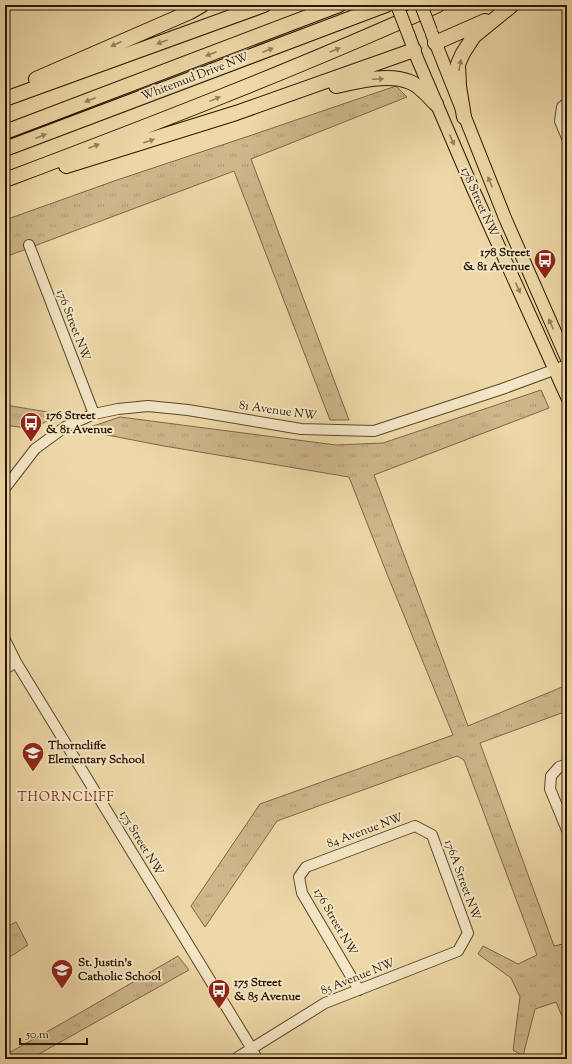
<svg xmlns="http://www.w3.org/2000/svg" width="572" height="1064" viewBox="0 0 572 1064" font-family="'Sorts Mill Goudy',serif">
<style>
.park{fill:url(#park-tufts);stroke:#7b6747}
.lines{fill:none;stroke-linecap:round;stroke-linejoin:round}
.minor-casing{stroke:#5a472c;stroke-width:12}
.major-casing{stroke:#291703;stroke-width:14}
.highway-casing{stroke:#291703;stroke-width:16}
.minor{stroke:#f4e6c6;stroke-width:10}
.major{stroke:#eed8a7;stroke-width:12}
.highway{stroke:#eed8a7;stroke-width:14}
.major-bridge-casing{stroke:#291703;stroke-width:14;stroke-linecap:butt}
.major-bridge{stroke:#eed8a7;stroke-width:12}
.oneway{fill:#95815d}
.labels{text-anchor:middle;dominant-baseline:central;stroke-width:4;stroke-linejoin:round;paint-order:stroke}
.street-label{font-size:12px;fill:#291703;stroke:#f4e6c6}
.poi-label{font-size:12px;font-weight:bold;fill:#291703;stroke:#f4e6c6;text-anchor:start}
.neighbourhood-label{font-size:13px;letter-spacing:1px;fill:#7a1f14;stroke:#f4e6c6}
</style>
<defs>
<pattern id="park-tufts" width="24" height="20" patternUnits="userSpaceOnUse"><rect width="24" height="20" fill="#cdb78b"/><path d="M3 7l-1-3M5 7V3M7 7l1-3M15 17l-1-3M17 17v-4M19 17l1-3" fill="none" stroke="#b09d76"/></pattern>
</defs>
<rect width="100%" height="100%" fill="#eed8a7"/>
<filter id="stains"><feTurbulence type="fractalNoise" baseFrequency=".005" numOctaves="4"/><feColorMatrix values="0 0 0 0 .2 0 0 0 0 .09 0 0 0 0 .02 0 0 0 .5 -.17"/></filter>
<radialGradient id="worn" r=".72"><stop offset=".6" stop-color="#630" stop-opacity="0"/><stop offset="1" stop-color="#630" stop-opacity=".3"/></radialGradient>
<path class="park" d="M396,86L407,97L251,159L349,420H330L234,171L5,257V220L117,180L249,136Z
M541,390L549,408L374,475L468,726L567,685V711L480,743L554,946L567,943V1028L556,1002L535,1009L523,1056L513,1050L520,997L511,978L478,954L483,946L518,964L537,955L464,760L457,756L277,821L205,927L191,906L260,804L453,735L389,579L349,477L164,446L81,430L120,417L336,445L383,443Z
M5,405L60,414L32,429L5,425Z
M16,922L28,945L5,960V928Z
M178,956L189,970L30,1059H5V1055L59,1025Z"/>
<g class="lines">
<g class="minor-casing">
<path id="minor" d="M567,103L562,107L560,121L567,138
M29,245L94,414
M5,488L35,449L65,427L94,414L118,409L148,406L188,410L301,429L374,431L502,389L567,365
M5,640L16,662L252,1049L257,1059
M5,669L16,662
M567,764L559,767L551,776L550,789L567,830
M235,1059L325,1003L458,951L468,933L432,835L415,826L306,867L299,877L302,893L359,990"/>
</g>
<g class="major-casing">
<path id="major" d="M432,34L505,218L567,359
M409,36L417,58L473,189L567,397"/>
</g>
<g class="highway-casing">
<path id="highway" d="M435,43L485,21
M36,79L190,12L202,5
M336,86C357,81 390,73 410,82C419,85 429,97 436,104
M5,99L264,5
M464,117L459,86L458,64L463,53L474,36L511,6
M5,132L339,5
M5,149L386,5
M66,166L236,113L414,50
M5,180C151,125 296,69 438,5"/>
</g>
<use href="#minor" class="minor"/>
<use href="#major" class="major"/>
<use href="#highway" class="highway"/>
<g class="major-bridge-casing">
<path id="major-bridge" d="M397,5L409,36
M421,5L431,31"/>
</g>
<use href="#major-bridge" class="major-bridge"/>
</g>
<defs><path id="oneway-solid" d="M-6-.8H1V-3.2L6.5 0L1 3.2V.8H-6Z"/></defs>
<g class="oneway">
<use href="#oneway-solid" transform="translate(162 42) rotate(160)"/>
<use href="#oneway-solid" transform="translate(116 44) rotate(156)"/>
<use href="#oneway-solid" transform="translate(268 50) rotate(-21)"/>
<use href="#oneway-solid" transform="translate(335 50) rotate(-23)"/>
<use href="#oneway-solid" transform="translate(211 54) rotate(159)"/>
<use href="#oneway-solid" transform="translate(460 65) rotate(-79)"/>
<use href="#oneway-solid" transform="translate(378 79) rotate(-3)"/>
<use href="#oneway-solid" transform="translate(215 99) rotate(-22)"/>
<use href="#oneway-solid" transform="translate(90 100) rotate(159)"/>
<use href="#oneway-solid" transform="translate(41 136) rotate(-21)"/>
<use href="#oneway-solid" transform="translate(452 140) rotate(66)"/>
<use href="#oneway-solid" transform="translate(149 141) rotate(-17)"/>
<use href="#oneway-solid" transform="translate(94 146) rotate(-21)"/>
<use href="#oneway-solid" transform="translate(490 182) rotate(-112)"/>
<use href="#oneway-solid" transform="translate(518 288) rotate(66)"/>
<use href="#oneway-solid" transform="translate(551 324) rotate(-114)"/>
</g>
<defs>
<g id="bus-pin" transform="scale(1.15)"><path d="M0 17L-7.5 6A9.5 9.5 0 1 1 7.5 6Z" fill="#8f2418" stroke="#f4e6c6"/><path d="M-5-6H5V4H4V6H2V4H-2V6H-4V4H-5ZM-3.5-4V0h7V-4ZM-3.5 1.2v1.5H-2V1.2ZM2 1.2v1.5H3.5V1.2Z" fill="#fff"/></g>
<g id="school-pin" transform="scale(1.15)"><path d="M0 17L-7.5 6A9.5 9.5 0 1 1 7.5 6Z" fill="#8f2418" stroke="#f4e6c6"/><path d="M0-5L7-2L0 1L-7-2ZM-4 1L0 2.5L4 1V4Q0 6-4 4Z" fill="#fff"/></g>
</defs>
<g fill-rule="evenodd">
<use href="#bus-pin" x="545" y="260"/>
<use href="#bus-pin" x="31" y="423"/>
<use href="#school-pin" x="33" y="753"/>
<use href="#school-pin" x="62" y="970"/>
<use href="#bus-pin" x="219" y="990"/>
</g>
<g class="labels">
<g class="street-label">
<text transform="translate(195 77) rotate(-21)">Whitemud Drive NW</text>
<text transform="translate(479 202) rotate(66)">178 Street NW</text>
<text transform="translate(73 325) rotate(69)">176 Street NW</text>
<text transform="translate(278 411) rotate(8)">81 Avenue NW</text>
<text transform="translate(365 831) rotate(-20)">84 Avenue NW</text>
<text transform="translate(141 843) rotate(59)">175 Street NW</text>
<text transform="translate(462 880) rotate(70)">176A Street NW</text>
<text transform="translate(335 922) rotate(60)">176 Street NW</text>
<text transform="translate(358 977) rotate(-22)">85 Avenue NW</text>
</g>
<g class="poi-label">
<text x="530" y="253" text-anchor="end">178 Street<tspan x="530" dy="14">&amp; 81 Avenue</tspan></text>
<text x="46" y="416">176 Street<tspan x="46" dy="14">&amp; 81 Avenue</tspan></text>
<text x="48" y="746">Thorncliffe<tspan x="48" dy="14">Elementary School</tspan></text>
<text x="78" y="963">St. Justin’s<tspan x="78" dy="14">Catholic School</tspan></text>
<text x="234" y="983">175 Street<tspan x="234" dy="14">&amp; 85 Avenue</tspan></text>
</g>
<g class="neighbourhood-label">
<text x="66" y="798">THORNCLIFF</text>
</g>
</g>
<rect width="572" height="1064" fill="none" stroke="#eed8a7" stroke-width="20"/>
<rect x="6" y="6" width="560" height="1052" fill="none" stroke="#291703" stroke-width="2"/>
<rect x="10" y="10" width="552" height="1044" fill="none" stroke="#291703"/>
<path d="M20 1038v6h67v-6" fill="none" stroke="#291703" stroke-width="2"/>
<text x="26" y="1038" font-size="12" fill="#291703" stroke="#f4e6c6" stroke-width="3" paint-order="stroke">50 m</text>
<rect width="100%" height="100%" filter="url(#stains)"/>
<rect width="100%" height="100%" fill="url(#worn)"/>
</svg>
